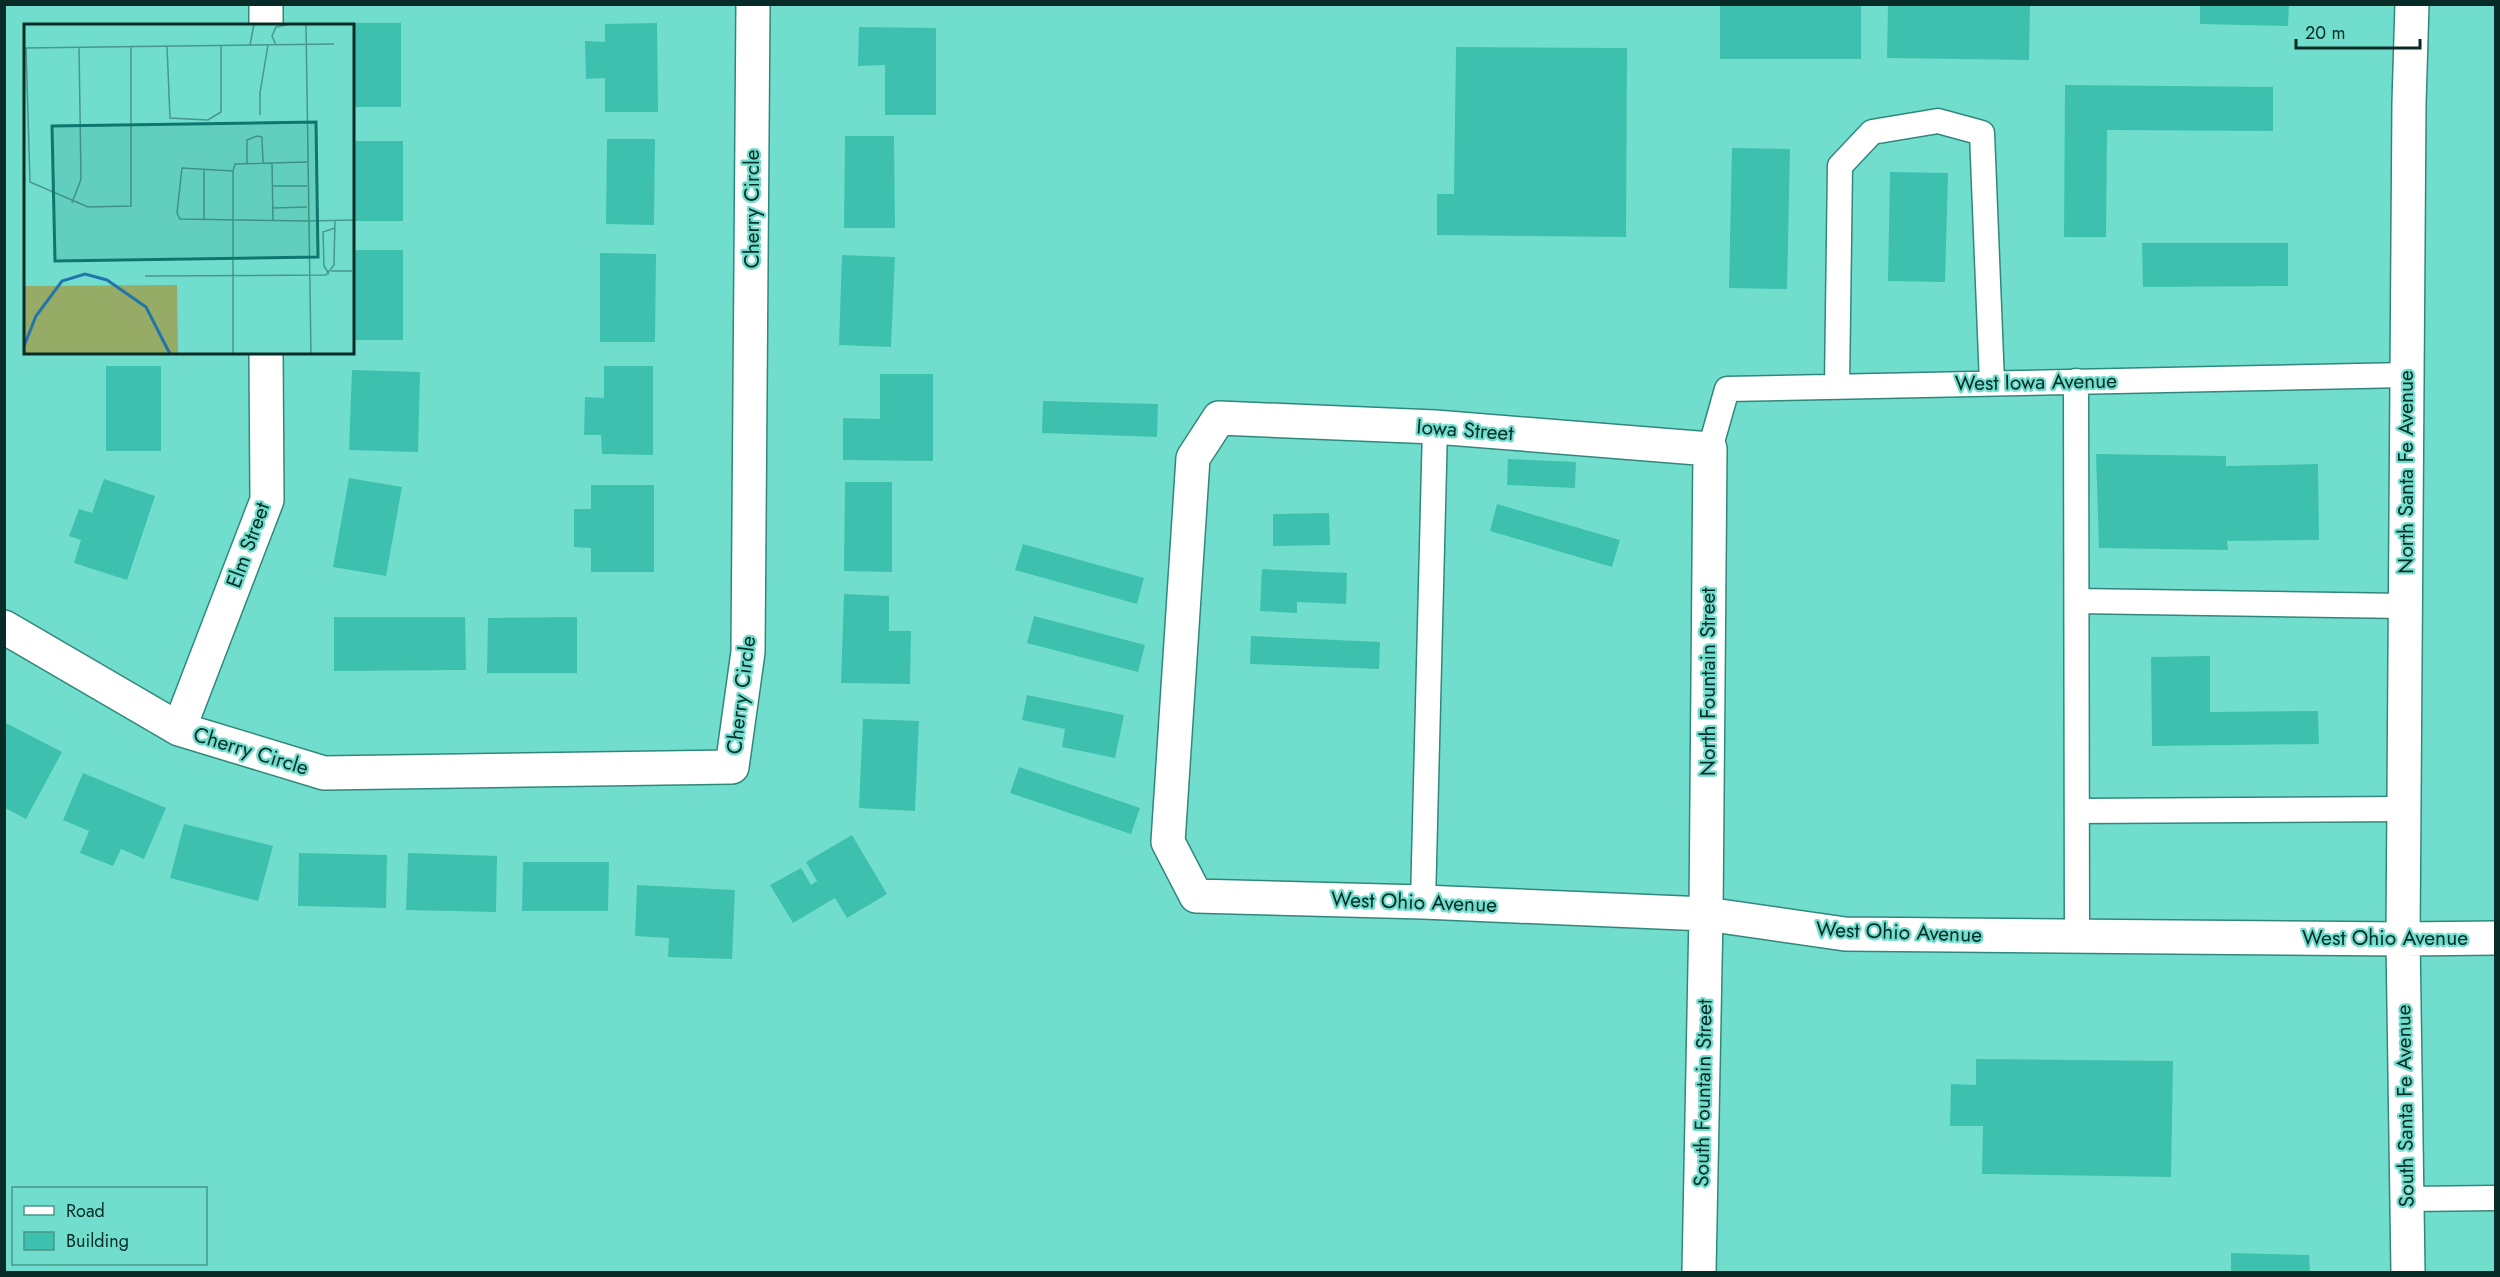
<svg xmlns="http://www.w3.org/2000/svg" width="2500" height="1277" viewBox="0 0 2500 1277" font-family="Jost,sans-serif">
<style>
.building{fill:#3ec0af}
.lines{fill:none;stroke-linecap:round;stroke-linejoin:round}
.lane-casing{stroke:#32877b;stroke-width:27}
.street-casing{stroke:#32877b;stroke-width:36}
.secondary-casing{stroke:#32877b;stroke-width:36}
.lane{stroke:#fff;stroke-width:24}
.street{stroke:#fff;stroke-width:33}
.secondary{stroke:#fff;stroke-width:33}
.labels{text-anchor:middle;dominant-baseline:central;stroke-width:4.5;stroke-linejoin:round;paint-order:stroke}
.street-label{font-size:21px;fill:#072c27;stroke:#71decd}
.inset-river{fill:none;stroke:#2175ab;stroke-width:3}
.inset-road{fill:none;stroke:#47978b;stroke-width:1.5}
.view{fill:#0f766e;fill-opacity:0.15;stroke:#0f766e;stroke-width:3}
.inset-edge{fill:none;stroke:#072c27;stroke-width:3}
</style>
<rect width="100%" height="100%" fill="#71decd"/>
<path class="building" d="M1720,4H1861V59H1720Z
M1888,4H2030L2029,60L1887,58Z
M2200,4H2289L2288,26L2200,24Z
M351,23H401V107H352Z
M657,23L658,112H605V78L586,79L585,41L605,42V24Z
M859,27L936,28V115H885V65L858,66Z
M1456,47L1627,48L1626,237L1437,235V194H1454Z
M2065,85L2273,87V131L2107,130L2106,237H2064Z
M845,136H894L895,228H844Z
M607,139H655L654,225L606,224Z
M352,141H403V221H352Z
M1732,148L1790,149L1787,289L1729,288Z
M1890,172L1948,173L1945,282L1888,281Z
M2142,243H2288V286L2143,287Z
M352,250H403V340H352Z
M600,253L656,254L655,342H600Z
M842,255L895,257L891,347L839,345Z
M106,366H161V451H106Z
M604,366H653V455L602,454L601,435H584L585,397L604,398Z
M352,370L420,372L418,452L349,450Z
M880,374H933V461L843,460V418L880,419Z
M1043,401L1158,404L1157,437L1042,433Z
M2096,454L2226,456V466L2318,464L2319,540L2227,541L2228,550L2099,548Z
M1508,459L1576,462L1575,488L1507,485Z
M349,478L402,487L386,576L333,567Z
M104,479L155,496L127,580L74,563L81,540L69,536L79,509L92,513Z
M845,482H892V572L844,571Z
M591,485H654V572H591V548L574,547V509H591Z
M1497,504L1620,540L1612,567L1490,531Z
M1329,513L1330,545L1273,546V514Z
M1023,544L1144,578L1137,604L1015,570Z
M1262,569L1347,573L1346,604L1297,602V613L1260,611Z
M844,594L889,596V631H911L910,684L841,683Z
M1034,616L1145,645L1138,672L1027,643Z
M334,617H465L466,670L334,671Z
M577,617V673H487L488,618Z
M1251,636L1380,642L1379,669L1250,664Z
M2210,656V712L2318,711L2319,744L2152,746L2151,657Z
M1027,695L1124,715L1115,758L1062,747L1065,729L1022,720Z
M863,719L919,721L915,811L859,808Z
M4,722L62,752L26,819L5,808Z
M1019,767L1140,808L1131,834L1010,793Z
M83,773L166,808L144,859L121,849L113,866L80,853L89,831L63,820Z
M184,824L273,846L258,901L170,878Z
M852,835L887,894L847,918L835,898L793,923L770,885L801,868L811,885L817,881L806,862Z
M299,853L387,855L386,908L298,906Z
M408,853L497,856L496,912L406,910Z
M523,862H609L608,911H522Z
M637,885L735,890L732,959L668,957L669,938L635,936Z
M1976,1059L2173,1061L2171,1177L1982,1174L1983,1126H1950L1951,1084L1976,1085Z
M2231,1253L2309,1255L2310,1272H2231Z"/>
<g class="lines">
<g class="lane-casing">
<path id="lane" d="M2076,381L2077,936
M1837,386L1840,166L1872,132L1938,121L1982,133L1992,383
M1710,449L1727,389L2407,375
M2077,601L2405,606
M2077,811L2404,809
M1423,902L1435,427
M2407,1199L2496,1198"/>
</g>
<g class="street-casing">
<path id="street" d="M266,4V26
M4,627L179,729L324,773L732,767L748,652L753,4
M179,729L267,500L266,352
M1699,1272L1706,914L1710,449L1435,427L1219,418L1193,458L1168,842L1196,896L1423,902L1706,914L1845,934L2403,939"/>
</g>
<g class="secondary-casing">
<path id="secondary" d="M2403,939L2496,938
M2408,1272L2403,939L2409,103L2412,4"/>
</g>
<use href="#lane" class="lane"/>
<use href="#street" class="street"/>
<use href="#secondary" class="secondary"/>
</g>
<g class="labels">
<g class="street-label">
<text transform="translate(752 209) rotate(-90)">Cherry Circle</text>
<text transform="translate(2036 382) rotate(-1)">West Iowa Avenue</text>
<text transform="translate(1465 430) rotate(4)">Iowa Street</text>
<text transform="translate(2406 472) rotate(-90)">North Santa Fe Avenue</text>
<text transform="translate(248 545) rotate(-70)">Elm Street</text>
<text transform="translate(1708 682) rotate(-90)">North Fountain Street</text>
<text transform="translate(741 695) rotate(-83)">Cherry Circle</text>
<text transform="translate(251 751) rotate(17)">Cherry Circle</text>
<text transform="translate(1414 902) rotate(2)">West Ohio Avenue</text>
<text transform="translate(1899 932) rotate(2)">West Ohio Avenue</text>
<text x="2385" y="938">West Ohio Avenue</text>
<text transform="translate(1703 1093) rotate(-89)">South Fountain Street</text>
<text transform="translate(2405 1106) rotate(-91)">South Santa Fe Avenue</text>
</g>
</g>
<g transform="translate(24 24)">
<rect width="330" height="330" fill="#71decd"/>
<path d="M153,261L154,330H0V262Z" fill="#96ab65"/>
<path class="inset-river" d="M0,322L12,292L38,257L61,250L83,256L122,283L146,330"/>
<path class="inset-road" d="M282,0L287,330M226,21L230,0M252,21L248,12L252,3L267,0M143,22L146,94L184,96L197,88V21M0,24L310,20M2,24L6,158L64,183L107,182V22M236,91V69L244,21M248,139L249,197M223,140V116L233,112L238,113L239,139M209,147L158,144L153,189L156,195L284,197M209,147L211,140L283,138M248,162H283M48,179L57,155L55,23M249,184L283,183M180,195V145M284,197L330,196M307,247H328M305,250L300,242L299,208L311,204M121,252L302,251L310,241L311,196M209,330V147"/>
<path class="view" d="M292,98L294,233L31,237L28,102Z"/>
<rect width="330" height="330" class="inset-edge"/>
</g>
<rect width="2500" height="1277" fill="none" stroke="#072c27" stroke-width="12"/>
<rect x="12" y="1187" width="195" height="78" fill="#71decd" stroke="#47978b" stroke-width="1.5"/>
<rect x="24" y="1206" width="30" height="9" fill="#ffffff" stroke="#47978b" stroke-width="1.5"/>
<text x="66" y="1217" font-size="18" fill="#072c27">Road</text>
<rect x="24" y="1232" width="30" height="18" fill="#3ec0af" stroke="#47978b" stroke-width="1.5"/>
<text x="66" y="1247" font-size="18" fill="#072c27">Building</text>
<path d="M2296 39v9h124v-9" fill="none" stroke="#072c27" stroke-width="3"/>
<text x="2305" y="39" font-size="18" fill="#072c27" stroke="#71decd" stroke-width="4.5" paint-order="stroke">20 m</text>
</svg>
